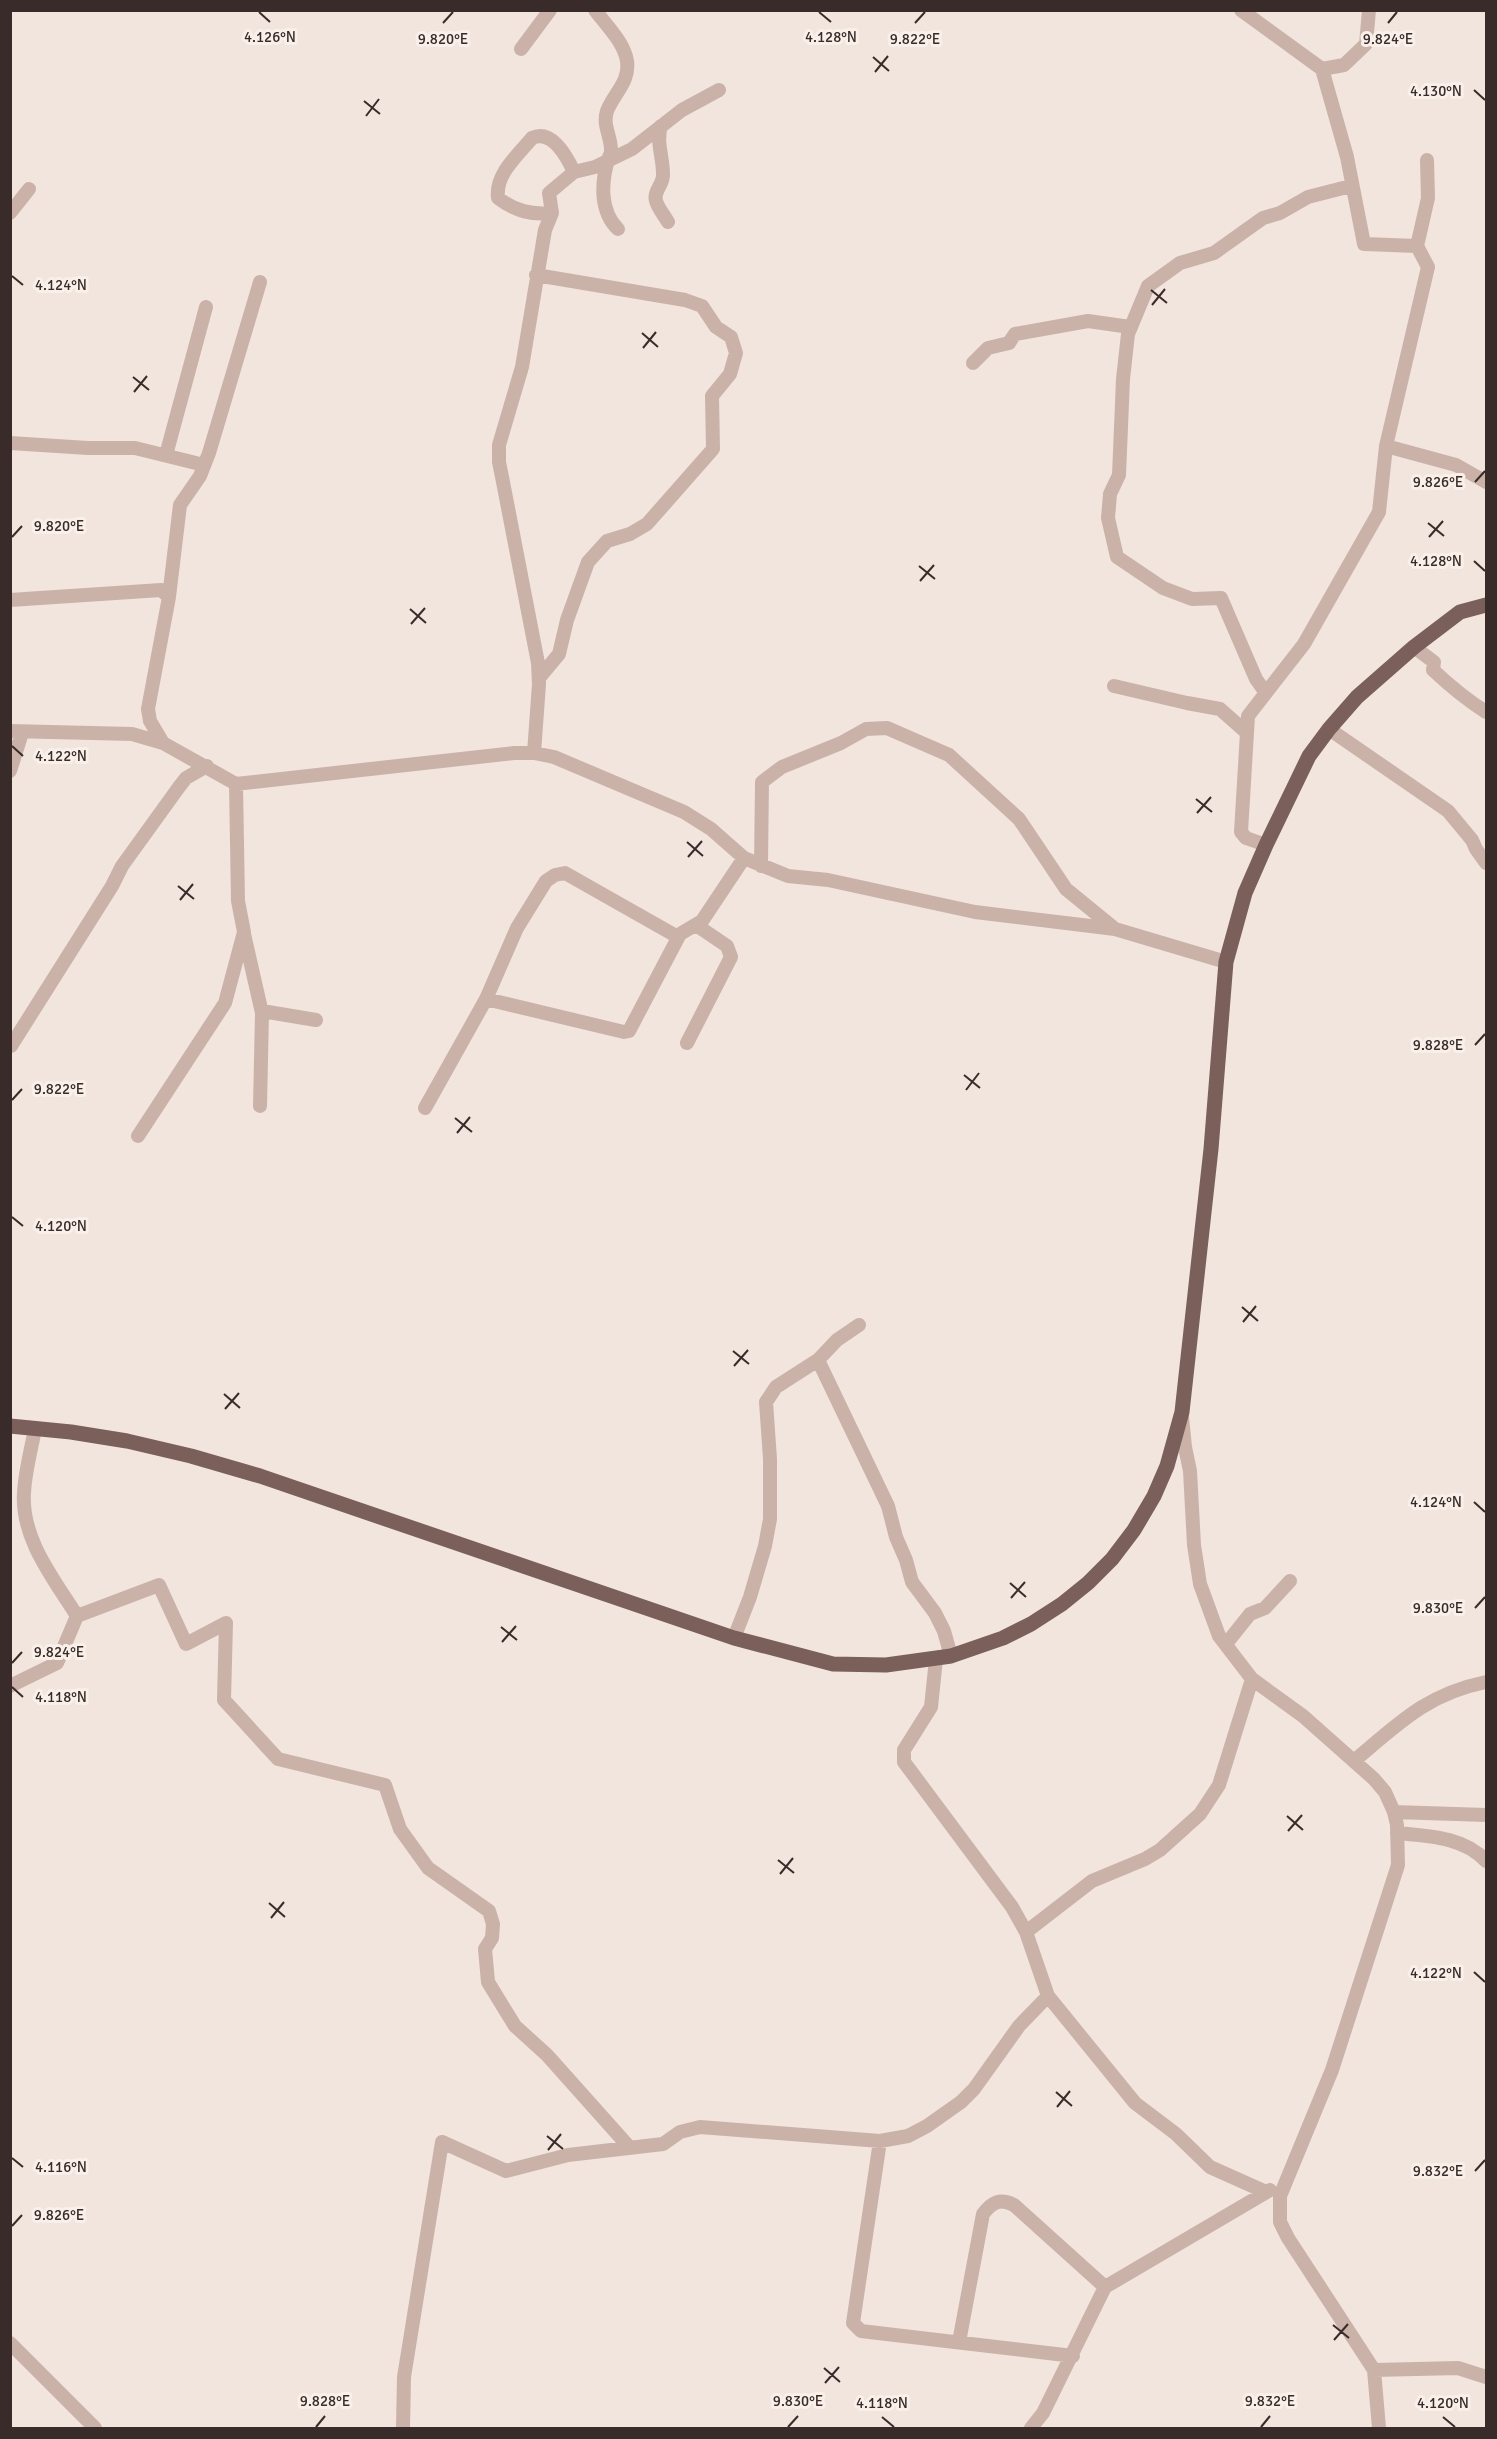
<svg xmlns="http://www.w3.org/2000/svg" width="1497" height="2439" viewBox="0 0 1497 2439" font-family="Signika,sans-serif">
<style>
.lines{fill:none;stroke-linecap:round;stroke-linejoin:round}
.minor{stroke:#cbb2a9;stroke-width:14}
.major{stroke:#7a5f5a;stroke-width:15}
.ticks{fill:none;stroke:#382b29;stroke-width:2}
.ticks-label{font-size:15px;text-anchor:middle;fill:#382b29;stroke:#faf0ea;stroke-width:6;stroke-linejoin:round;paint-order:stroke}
</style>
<rect width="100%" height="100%" fill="#f2e5de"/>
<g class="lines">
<path class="minor" d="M595,10C606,25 624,42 627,61C630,82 614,93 607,111C602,126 612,137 611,152C611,153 608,159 608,160C601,183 600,212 618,229
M1241,10L1322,69L1347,157L1364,244L1417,246L1428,267L1386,446L1379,512L1304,644L1248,716L1241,832L1246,838L1266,845
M521,49L550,10
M1322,69L1344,65L1366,44L1369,10
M661,126C656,143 663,156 663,174C664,184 653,191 656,201C658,208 664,215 668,222
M10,213L29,189
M552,213C531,215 515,211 498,198C495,174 518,155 532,138C552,129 567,157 574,172
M1417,246L1428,198L1427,160
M536,275L685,300L702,306L716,327L731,337L736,353L730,374L712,396L713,449L647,524L630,534L607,541L588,562L567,620L559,654L539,678
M973,363L988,348L1009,343L1015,334L1088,321L1130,327
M10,443L88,448H135L204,465
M1386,446L1456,465L1486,482
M166,455L206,307
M10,600L161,590L169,597
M1414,647L1434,662L1433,670C1450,686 1467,700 1486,712
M1114,686L1187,703L1220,709L1246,732
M1266,693L1256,679L1221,598L1192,599L1163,588L1117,557L1108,518L1110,494L1119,475L1123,379L1128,334L1148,286L1180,263L1214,253L1263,218L1280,213L1308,197L1351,186
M1329,729L1448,811L1472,840L1476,849L1486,863
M10,731L132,734L163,743L236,784L514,753H534L554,757L684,812L711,829L744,858L788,876L828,880L975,912L1115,929L1226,962
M163,743L150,721L148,709L169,597L180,505L200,476L209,453L260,282
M534,753L539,684L538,663L503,482L499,462V445L522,367L545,230L552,213L549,193L574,172L595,167L632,149L682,110L719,90
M10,771L22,733
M761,866L762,782L782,767L841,743L866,729L887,728L949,755L1019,819L1066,889L1115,929
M244,934L262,1013L260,1106
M486,999L517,928L546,881L555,875L565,873L678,937
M262,1013L268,1012L316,1020
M687,1043L731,957L727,946L696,925
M11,1046L112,886L122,866L179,787L186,778L207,766
M425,1108L486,999L624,1032L629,1031L680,934L702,921L744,858
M138,1136L225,1003L244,932L238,901L236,784
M818,1360L888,1506L896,1537L906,1560L912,1582L935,1613L944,1631L951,1656
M1182,1417L1185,1447L1190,1471L1194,1545L1200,1584L1219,1636L1252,1679L1303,1716L1374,1779L1385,1792L1394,1812L1397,1825L1398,1865L1332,2070L1280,2196V2222L1288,2238L1374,2370L1379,2428
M35,1429C31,1450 25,1472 24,1493C21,1539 54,1579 77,1616L159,1585L186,1644L226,1623L224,1700L278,1759L385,1785L400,1829L428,1868L489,1911L493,1924L492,1938L485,1949L488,1982L515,2026L547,2055L630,2148
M734,1638L750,1597L765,1546L770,1519V1459L766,1402L776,1387L818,1360L837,1340L859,1325
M1226,1644L1250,1614L1265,1608L1290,1581
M936,1659L931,1707L904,1750V1762L1012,1907L1026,1932L1048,1996L1135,2103L1176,2134L1210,2167L1266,2192
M10,1686L57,1663L77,1616
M1354,1761C1399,1723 1427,1694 1486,1682
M1394,1812L1486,1815
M1397,1833C1429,1836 1464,1837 1486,1861
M1026,1932L1092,1881L1145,1859L1160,1850L1200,1814L1219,1785L1252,1679
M880,2141L853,2323L861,2331L1073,2356
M959,2342L983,2214C992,2202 1000,2198 1014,2205L1105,2287
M10,2343L95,2428
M1374,2370L1458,2368L1486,2377
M403,2428L404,2377L442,2142L506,2171L568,2155L663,2144L680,2132L700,2127L880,2141L908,2136L927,2126L961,2102L974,2089L1019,2026L1048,1996
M1031,2428L1043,2413L1105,2287L1270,2190"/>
<path class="major" d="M10,1426L71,1432L127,1441L191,1456L260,1476L734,1638L833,1664L886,1665L951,1656L1003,1638L1031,1624L1062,1604L1088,1583L1112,1559L1134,1530L1154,1496L1167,1466L1182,1412L1211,1149L1226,962L1245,893L1266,845L1309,756L1329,729L1357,697L1414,647L1460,612L1486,605"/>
</g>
<path class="ticks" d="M259,12L270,22M819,12L831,22M443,23L453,12M915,23L925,12M1388,23L1397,12M873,57L889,71M875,72L888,56M1474,90L1485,100M364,101L380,114M366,116L379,99M12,276L23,285M1151,290L1167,303M1152,305L1165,289M642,333L658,347M643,348L656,332M133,377L149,390M134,392L147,376M1475,482L1485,471M1428,523L1444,536M12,537L22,526M1429,537L1443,521M1474,561L1485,571M919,566L935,579M920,581L934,565M410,609L426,623M411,624L425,608M12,746L23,756M1196,799L1212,812M1197,813L1211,797M687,842L703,856M688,857L702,841M178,886L194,899M180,900L193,884M1475,1045L1485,1034M964,1075L980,1088M966,1090L979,1073M12,1100L22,1089M455,1118L472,1132M457,1133L470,1117M12,1217L23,1226M1242,1307L1258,1321M1243,1322L1256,1306M733,1351L749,1364M734,1366L748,1350M224,1394L240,1408M225,1409L239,1393M1474,1502L1485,1512M1010,1583L1026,1597M1011,1598L1025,1582M1475,1608L1485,1597M501,1627L517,1640M502,1642L516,1626M12,1663L22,1652M12,1687L23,1697M1287,1816L1303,1830M1288,1831L1302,1815M778,1860L794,1873M780,1874L793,1858M269,1903L285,1917M271,1918L284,1902M1474,1972L1485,1982M1056,2092L1072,2106M1057,2107L1070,2091M547,2136L563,2149M548,2150L561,2134M12,2158L23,2167M1475,2171L1485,2160M12,2226L22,2215M1333,2325L1349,2338M1334,2340L1348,2324M824,2368L840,2382M825,2383L839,2367M882,2417L894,2427M1443,2417L1455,2427M316,2427L325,2416M788,2427L798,2416M1261,2427L1270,2416"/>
<g class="ticks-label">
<text x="270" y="42">4.126°N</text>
<text x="831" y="42">4.128°N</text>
<text x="443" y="44">9.820°E</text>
<text x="915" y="44">9.822°E</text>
<text x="1388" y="44">9.824°E</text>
<text x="1436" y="96">4.130°N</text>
<text x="61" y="290">4.124°N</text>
<text x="1438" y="487">9.826°E</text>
<text x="59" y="531">9.820°E</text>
<text x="1436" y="566">4.128°N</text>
<text x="61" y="761">4.122°N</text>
<text x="1438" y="1050">9.828°E</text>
<text x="59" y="1094">9.822°E</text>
<text x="61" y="1231">4.120°N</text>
<text x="1436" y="1507">4.124°N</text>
<text x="1438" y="1613">9.830°E</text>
<text x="59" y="1657">9.824°E</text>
<text x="61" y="1702">4.118°N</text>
<text x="1436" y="1978">4.122°N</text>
<text x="61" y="2172">4.116°N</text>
<text x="1438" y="2176">9.832°E</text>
<text x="59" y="2220">9.826°E</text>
<text x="325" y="2406">9.828°E</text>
<text x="798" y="2406">9.830°E</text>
<text x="1270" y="2406">9.832°E</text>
<text x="882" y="2408">4.118°N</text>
<text x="1443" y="2408">4.120°N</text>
</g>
<rect width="1497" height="2439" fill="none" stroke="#382b29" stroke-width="24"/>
</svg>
